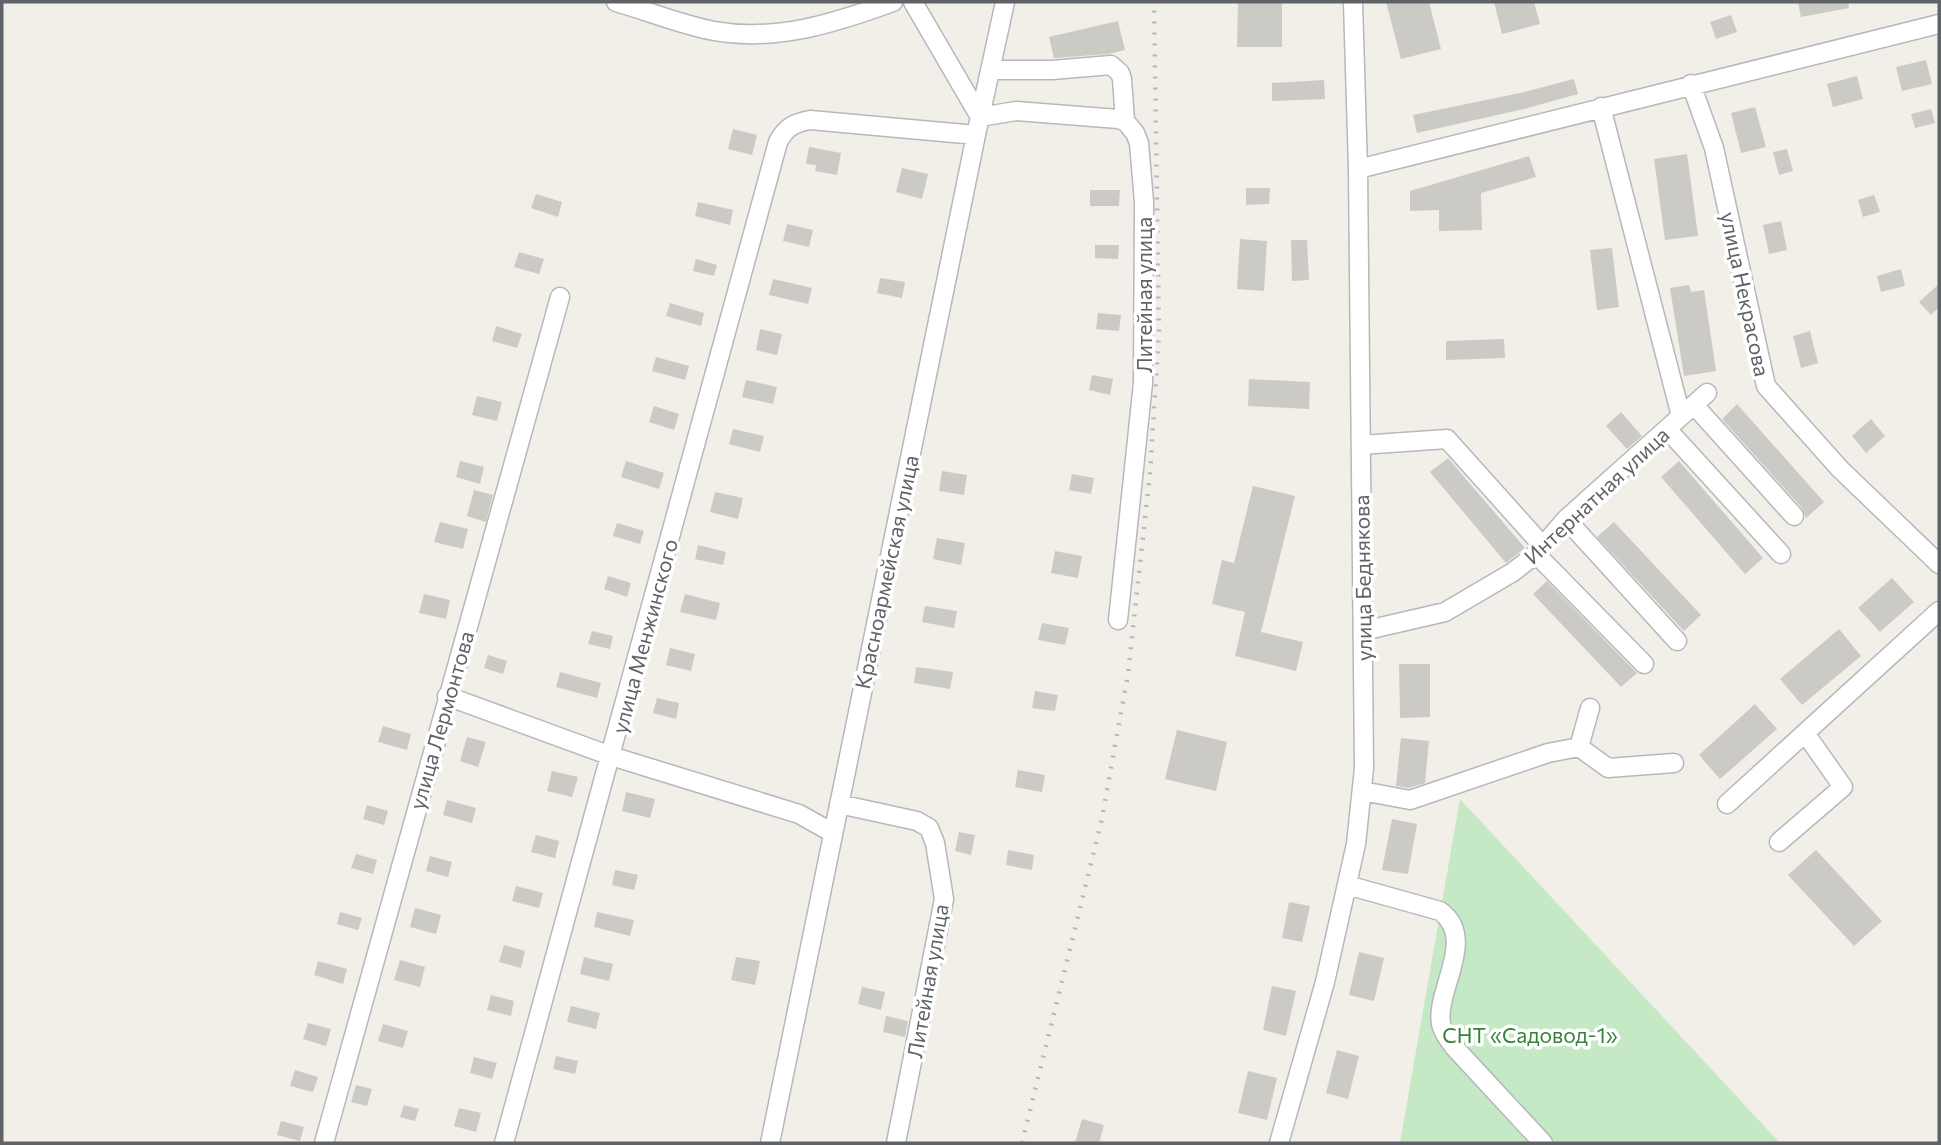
<svg xmlns="http://www.w3.org/2000/svg" width="1941" height="1145" viewBox="0 0 1941 1145" font-family="Commissioner,sans-serif">
<style>
.green{fill:#c5e8c5}
.building{fill:#cccac5}
.lines{fill:none;stroke-linecap:round;stroke-linejoin:round}
.minor-casing{stroke:#b5b8bc;stroke-width:21}
.minor{stroke:#fff;stroke-width:18}
.rail{stroke:#b6b7b8;stroke-width:4.5;stroke-dasharray:2 9;stroke-linecap:butt}
.labels{text-anchor:middle;dominant-baseline:central;stroke-width:7;stroke-linejoin:round;paint-order:stroke}
.street-label{font-size:21px;fill:#5f6368;stroke:#fff}
.park-label{font-size:21px;fill:#348238;stroke:#fff}
</style>
<rect width="100%" height="100%" fill="#f1efe8"/>
<path class="green" d="M1460,799L1780,1143H1400Z"/>
<path class="building" d="M1238,2H1282V47H1237Z
M1386,2H1429L1441,49L1401,59Z
M1494,2H1534L1540,24L1502,34Z
M1798,2H1848L1849,8L1801,17Z
M1731,15L1737,32L1716,39L1710,22Z
M1118,21L1125,50L1108,54L1054,58L1049,37Z
M1926,60L1932,84L1902,91L1896,67Z
M1857,76L1863,99L1833,107L1827,84Z
M1574,79L1578,94L1524,109L1417,133L1413,115L1520,93Z
M1324,80L1325,99L1272,101V83Z
M1755,107L1766,147L1741,153L1731,113Z
M1931,109L1935,123L1915,128L1911,114Z
M733,129L757,135L752,155L728,149Z
M809,147L841,153L837,175L815,171L816,165L806,164Z
M1787,149L1793,171L1779,175L1773,152Z
M1687,154L1698,236L1665,240L1654,159Z
M1529,156L1536,177L1481,193L1482,230L1439,231V210L1410,211V191Z
M902,168L928,174L922,199L896,192Z
M1246,188H1270L1269,204L1246,205Z
M1090,190H1120L1119,206H1090Z
M536,194L562,202L558,217L531,208Z
M1874,195L1880,212L1863,217L1858,200Z
M698,202L733,210L730,225L695,216Z
M1781,221L1787,250L1769,254L1763,225Z
M787,224L813,230L809,247L783,241Z
M1240,239L1267,241L1264,291L1237,289Z
M1291,240H1307L1309,280L1292,281Z
M1095,245H1119L1118,259L1095,258Z
M1612,248L1619,307L1597,310L1590,250Z
M519,252L544,259L539,274L514,267Z
M696,259L717,265L714,276L693,271Z
M1901,269L1905,286L1881,292L1877,276Z
M880,278L905,282L902,298L877,293Z
M773,279L812,288L808,304L769,295Z
M1939,284V307L1931,315L1919,302Z
M1689,285L1691,292L1704,290L1716,371L1684,376L1670,288Z
M670,303L704,313L701,326L666,316Z
M1098,313L1121,315L1119,331L1096,329Z
M496,326L522,334L517,348L492,341Z
M760,329L782,334L777,355L756,350Z
M1810,331L1818,363L1801,368L1793,336Z
M1504,339L1505,358L1446,360V341Z
M656,357L689,366L685,380L652,371Z
M1092,375L1113,379L1110,395L1089,390Z
M1249,379L1310,382L1309,409L1248,406Z
M746,380L777,387L773,404L742,397Z
M477,396L502,402L497,421L472,415Z
M1737,404L1824,502L1806,518L1802,508L1722,419Z
M654,406L679,414L674,430L649,422Z
M1621,412L1642,436L1627,449L1606,426Z
M1871,419L1885,436L1866,453L1852,436Z
M733,429L764,436L760,452L729,444Z
M1448,458L1525,548L1506,563L1430,472Z
M460,461L484,467L480,484L456,477Z
M626,461L664,473L659,489L621,477Z
M1679,461L1763,558L1745,574L1661,477Z
M942,471L967,475L964,495L939,491Z
M1072,474L1094,478L1091,494L1069,490Z
M1253,486L1295,496L1261,632L1303,642L1296,671L1235,656L1245,612L1212,604L1222,560L1234,563Z
M474,490L493,495L486,522L467,516Z
M715,492L743,498L738,519L710,512Z
M440,522L468,529L463,549L434,542Z
M1614,522L1701,615L1684,631L1597,537Z
M617,523L644,531L640,544L613,536Z
M937,538L965,543L961,565L933,559Z
M698,545L726,552L723,565L695,559Z
M1055,551L1082,556L1078,578L1051,573Z
M608,576L631,583L627,597L604,589Z
M1892,578L1914,602L1880,632L1858,608Z
M1547,581L1637,673L1621,687L1533,594Z
M424,594L450,600L446,619L419,613Z
M685,594L720,603L716,620L680,612Z
M925,606L957,611L954,628L922,622Z
M1042,623L1069,628L1065,645L1038,640Z
M1839,629L1861,656L1802,705L1780,679Z
M592,631L613,636L610,649L588,644Z
M670,648L695,654L691,671L666,665Z
M488,655L507,661L503,674L484,668Z
M1399,664H1430V717L1400,718Z
M916,667L953,672L950,689L914,683Z
M560,672L601,683L597,698L556,687Z
M1035,691L1058,695L1055,711L1032,708Z
M657,698L679,703L676,719L653,713Z
M1755,704L1777,729L1720,779L1699,755Z
M383,726L411,734L407,750L378,742Z
M1177,730L1227,742L1216,791L1165,779Z
M467,737L486,742L478,767L460,761Z
M1401,738L1429,741L1425,783L1409,788L1396,786Z
M1018,770L1045,775L1042,792L1015,787Z
M552,771L578,777L572,797L547,791Z
M626,792L655,799L650,818L622,811Z
M447,800L476,808L472,823L443,815Z
M367,805L388,811L384,825L363,819Z
M1392,819L1417,824L1408,874L1382,870Z
M959,832L975,835L971,855L955,851Z
M536,835L559,841L555,858L531,852Z
M1008,850L1034,855L1032,870L1006,865Z
M1816,850L1882,921L1854,946L1788,875Z
M356,854L377,860L373,874L351,868Z
M430,856L452,862L448,877L426,871Z
M615,870L638,875L634,890L612,885Z
M516,886L543,893L539,908L512,901Z
M1289,902L1310,906L1302,942L1282,938Z
M415,908L441,915L436,934L410,927Z
M340,912L362,918L358,930L337,924Z
M597,912L634,920L630,936L594,927Z
M504,945L525,951L521,968L499,962Z
M1359,952L1384,958L1374,1001L1349,995Z
M584,957L613,964L609,981L580,974Z
M736,957L760,961L755,985L731,980Z
M400,960L425,967L420,987L394,980Z
M318,961L347,969L343,984L314,975Z
M1272,986L1296,991L1286,1036L1263,1030Z
M862,987L885,992L881,1010L858,1004Z
M491,995L514,1001L511,1016L487,1010Z
M571,1006L600,1013L596,1029L567,1022Z
M886,1016L908,1021L905,1037L883,1032Z
M308,1023L331,1029L326,1046L303,1039Z
M383,1024L408,1031L403,1048L378,1041Z
M1337,1050L1359,1056L1348,1099L1326,1093Z
M556,1056L578,1061L575,1074L553,1069Z
M474,1057L497,1063L492,1079L470,1073Z
M295,1070L318,1077L313,1092L290,1086Z
M1248,1071L1277,1078L1267,1120L1238,1113Z
M356,1085L372,1089L367,1106L351,1102Z
M404,1105L419,1109L415,1121L400,1117Z
M459,1108L481,1113L476,1132L454,1126Z
M1082,1119L1104,1125L1099,1143H1075Z
M281,1121L304,1127L300,1141L277,1135Z"/>
<g class="lines">
<g class="minor-casing">
<path id="minor" d="M616,2C648,11 681,25 714,31C777,42 835,23 893,2
M913,2L980,117L1016,111L1118,119L1125,121L1135,133L1139,143L1144,202L1143,383L1118,620
M990,70H1052L1111,65L1120,73L1122,79L1125,121
M1691,84L1714,148L1766,386L1840,469L1939,564
M1601,107L1681,416
M1358,169L1939,24
M1694,405L1794,516
M1667,429L1781,554
M1361,445L1447,439L1542,545
M1566,519L1677,641
M1536,554L1644,664
M1363,631L1445,612L1513,572L1536,554L1566,519L1707,393
M447,696L611,756L799,814L833,833
M1579,747L1590,708
M1362,791L1410,800L1548,753L1579,747L1608,768L1674,763
M839,804L917,821L929,828L935,843L944,899L896,1143
M1727,804L1939,611
M1779,842L1843,787L1805,733
M1347,885L1440,911C1478,938 1435,990 1441,1024C1443,1033 1449,1040 1454,1047L1543,1143
M324,1143L560,297
M504,1143L778,142C786,127 794,123 810,120L976,135
M770,1143L976,135L1005,2
M1279,1143L1325,982L1356,844L1364,768L1358,169L1353,2"/>
</g>
<use href="#minor" class="minor"/>
<path class="rail" d="M1022,1143L1101,823L1128,674L1150,473L1159,332L1154,2"/>
</g>
<g class="labels">
<g class="street-label">
<text transform="translate(1746 294) rotate(78)">улица Некрасова</text>
<text transform="translate(1143 295) rotate(-90)">Литейная улица</text>
<text transform="translate(1596 495) rotate(-43)">Интернатная улица</text>
<text transform="translate(886 572) rotate(-78)">Красноармейская улица</text>
<text transform="translate(1362 578) rotate(-91)">улица Беднякова</text>
<text transform="translate(644 636) rotate(-75)">улица Менжинского</text>
<text transform="translate(441 720) rotate(-74)">улица Лермонтова</text>
<text transform="translate(927 981) rotate(-80)">Литейная улица</text>
</g>
<g class="park-label">
<text x="1530" y="1034">СНТ «Садовод-1»</text>
</g>
</g>
<rect width="1941" height="1145" fill="none" stroke="#5f6368" stroke-width="7"/>
</svg>
